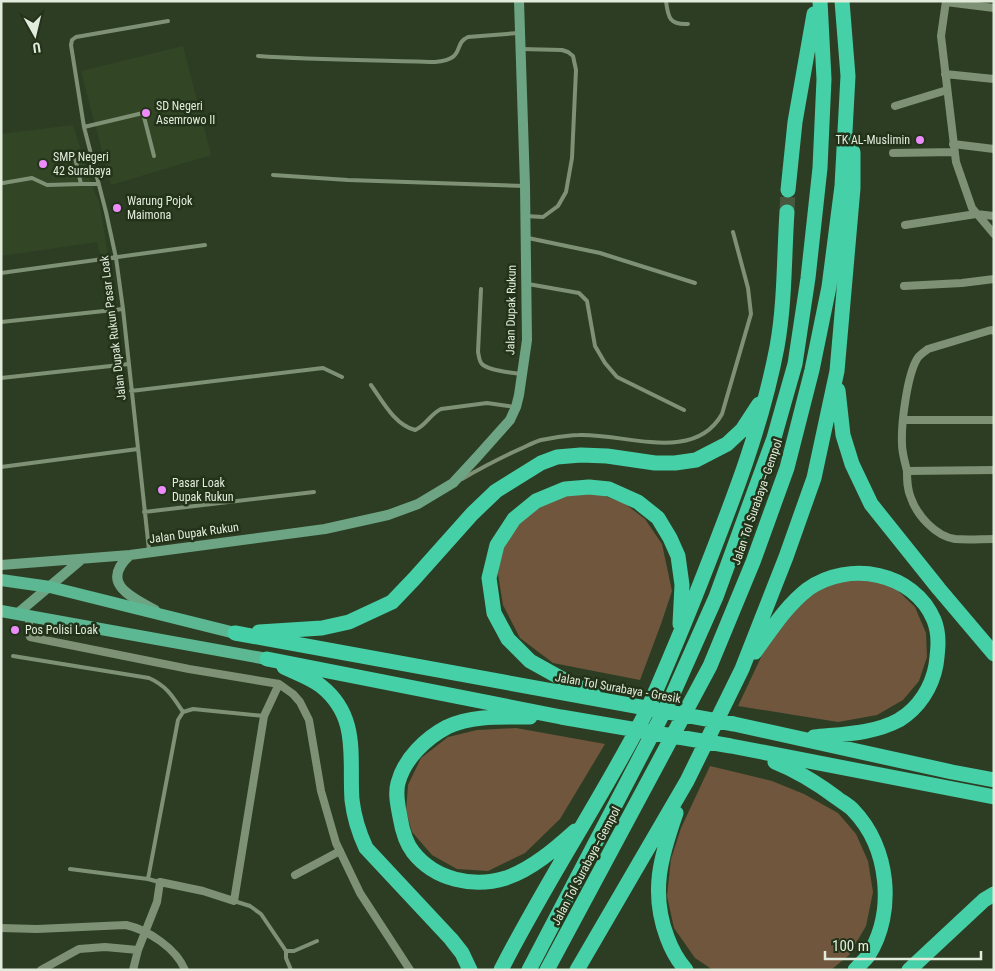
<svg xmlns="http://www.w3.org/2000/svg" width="995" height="971" viewBox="0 0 995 971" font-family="'Roboto Condensed',sans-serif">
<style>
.built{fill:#324626}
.green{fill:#6f563d}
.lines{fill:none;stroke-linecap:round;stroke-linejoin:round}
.highway-tunnel{stroke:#48573f;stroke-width:15;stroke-dasharray:15 8;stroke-linecap:butt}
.lane{stroke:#7e9174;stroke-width:4}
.street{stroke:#7e9174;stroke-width:8}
.secondary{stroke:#6da483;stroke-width:10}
.primary{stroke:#5cb793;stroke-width:12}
.highway{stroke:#46d0a7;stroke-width:15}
.poi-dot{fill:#ec8cfb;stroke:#233319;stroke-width:2}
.labels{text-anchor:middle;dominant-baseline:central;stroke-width:5;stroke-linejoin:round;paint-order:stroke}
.poi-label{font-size:12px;fill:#e2ecdc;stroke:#233319;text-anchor:start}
.street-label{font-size:12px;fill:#e2ecdc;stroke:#233319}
</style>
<rect width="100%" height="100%" fill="#2d3d23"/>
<path class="built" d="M183,46L211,155L111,185L81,71Z
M73,125L95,194L99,201L108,255L100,256L97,242L1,256V134Z"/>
<path class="green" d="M596,493L624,503L645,519L662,544L672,591L661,624L640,680L553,663L520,638L503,605L498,574L502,547L517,520L539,505L568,494Z
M866,578L895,588L915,607L926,633L927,657L919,681L903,700L877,715L838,722L738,706L763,653L789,610L812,591L838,580Z
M516,728L605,744L560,819L525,853L488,871L457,869L432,855L412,832L406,811L408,785L421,758L448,737L477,730Z
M710,766L772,781L804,794L838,813L856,834L868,861L873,892L866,926L849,955L831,970H713L695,958L674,928L667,896L671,859L681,828Z"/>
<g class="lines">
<path class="highway-tunnel" d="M787,212L788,190"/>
<path class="lane" d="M666,1C668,18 670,25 688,24
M521,49L562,50L568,52L573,56L576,70L572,158L566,192L558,206L543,217L525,216
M258,56C317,60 376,60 435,62C467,59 452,44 468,37L518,33
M84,127L143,113L154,156
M74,153L81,184H99
M273,175L348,180L525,186
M3,183L32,178L47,185L81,184
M528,238L600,253L695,283
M1,273L205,245
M528,284L579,293L587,301L595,346L605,363L617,377L684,410
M481,289L478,352C479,356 479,361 482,364C489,371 513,373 522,374
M1,322L123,309
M1,378L129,364
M371,385C383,402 395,425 415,430C426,426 430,414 441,409L487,403L515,407
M131,391L323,368L342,377
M1,467L138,449
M462,479C481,468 500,458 520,449C527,446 534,442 541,440C553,438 567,435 579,435C624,433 694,464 722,414L751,314L748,288L733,232
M144,512L314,492
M149,550L123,309L116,258L106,212L84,127L71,45L72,40L76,37L168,21
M13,656L149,678C167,686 173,697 183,712
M70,869L148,879L159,882
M148,879L178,720L183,712L193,709L264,716
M234,901L250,906L261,914L286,951H294L317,941
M286,951V958L291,970"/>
<path class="street" d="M946,1L941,36L956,162L972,208L994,234
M946,2L994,8
M945,74L994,79
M895,106L947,90
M953,144L994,149
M893,153L954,152
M905,225L976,214L994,216
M904,286L962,283L994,279
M994,331L991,330L928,349C924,352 919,355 917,359C907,376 901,424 902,444C902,453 905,462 907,471L994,470
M903,420H994
M907,471C907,480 907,489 911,498C917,515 935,536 955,539C968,540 981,539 994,539
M30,615L28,632L30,637L189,669L279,684L293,694L300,702L309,720L321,791L336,843L360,893L410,970
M295,875L340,851
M1,928L37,929L126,925C148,930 176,948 185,970
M41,970L79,949L105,947L138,950
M133,970L138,950L157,902L160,882L203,891L234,901L264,716L279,684"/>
<path class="secondary" d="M130,555C99,583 131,597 155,610
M1,565L130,555L325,529L388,515L418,504L453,483L477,457L510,420L516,407L519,395L527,340L525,186L519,1
M18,613L82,559"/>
<path class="primary" d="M1,580L50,587L235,633
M1,611L267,659"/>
<path class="highway" d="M788,190L795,122L814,14
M838,390L843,435L852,464L871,504L939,589L994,654
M259,632L322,628L349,622L392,602L414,579L472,514L496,491L541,463L557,457L581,455L607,456L655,463H675L696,460L727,444L742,430L759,404
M235,633L734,724L952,772L994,780
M755,652C771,630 786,606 808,589C849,560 914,572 934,620C940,635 938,650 936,665C932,687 919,708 899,720C873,734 843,734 814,737
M267,659L561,717L731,746L994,797
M284,667C296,673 311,678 321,686C360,717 349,758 352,800C354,817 359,833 366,848L451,939L462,953L470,970
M593,692L566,681L530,661L508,639L494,613L489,578L497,545L514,519L536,501L565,489L589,487L609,489L638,502L658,518L670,538L678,556L682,585L680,624
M530,717C503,717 472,715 447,727C426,738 404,759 398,783C395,794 398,806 400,817C402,829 405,842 413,852C435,880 473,888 506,878C532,869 555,849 575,831
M775,762C798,771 817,783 837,798C842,802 848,805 853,810C889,847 896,912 868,956C864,961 859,965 855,970
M676,813C661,856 650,892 667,937C671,948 678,961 686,970
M501,970C544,885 597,806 641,722C648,709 654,695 660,681C675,646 690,610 704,574C733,500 762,426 777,347C785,303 784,257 787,212
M529,970L672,696L716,597L774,438L795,364L808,278L820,168L824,79L820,1
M547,970L710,666L753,562L787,468L812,370L829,287L842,186L848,76L842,1
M577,970L687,781L742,669L786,557L814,478L837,371L853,188V152
M909,970L984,900L994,894"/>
</g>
<g class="poi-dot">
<circle cx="146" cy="113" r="5"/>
<circle cx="920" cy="140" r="5"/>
<circle cx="43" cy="164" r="5"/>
<circle cx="117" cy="208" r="5"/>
<circle cx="162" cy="490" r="5"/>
<circle cx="15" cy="630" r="5"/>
</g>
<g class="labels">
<g class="poi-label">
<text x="156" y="106">SD Negeri<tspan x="156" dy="14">Asemrowo II</tspan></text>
<text x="910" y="140" text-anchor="end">TK AL-Muslimin</text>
<text x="53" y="157">SMP Negeri<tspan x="53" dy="14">42 Surabaya</tspan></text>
<text x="127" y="201">Warung Pojok<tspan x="127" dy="14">Maimona</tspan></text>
<text x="172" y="483">Pasar Loak<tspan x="172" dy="14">Dupak Rukun</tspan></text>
<text x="25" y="630">Pos Polisi Loak</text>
</g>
<g class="street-label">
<text transform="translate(511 310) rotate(-89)">Jalan Dupak Rukun</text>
<text transform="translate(113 328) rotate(-97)">Jalan Dupak Rukun Pasar Loak</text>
<text transform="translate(757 502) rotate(-71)">Jalan Tol Surabaya–Gempol</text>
<text transform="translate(194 533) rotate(-8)">Jalan Dupak Rukun</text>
<text transform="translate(618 688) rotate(10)">Jalan Tol Surabaya - Gresik</text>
<text transform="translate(586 866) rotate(-62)">Jalan Tol Surabaya–Gempol</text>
</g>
</g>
<rect width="995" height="971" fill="none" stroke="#e2ecdc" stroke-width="5"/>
<g transform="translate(35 35) rotate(172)" stroke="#233319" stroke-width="4" paint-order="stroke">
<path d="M0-4L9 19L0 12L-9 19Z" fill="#e2ecdc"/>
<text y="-8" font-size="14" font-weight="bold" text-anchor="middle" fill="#e2ecdc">U</text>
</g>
<path d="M825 951v8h156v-8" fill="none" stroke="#e2ecdc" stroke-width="2.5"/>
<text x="832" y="951" font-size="15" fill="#e2ecdc" stroke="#233319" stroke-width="4" paint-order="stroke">100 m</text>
</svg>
